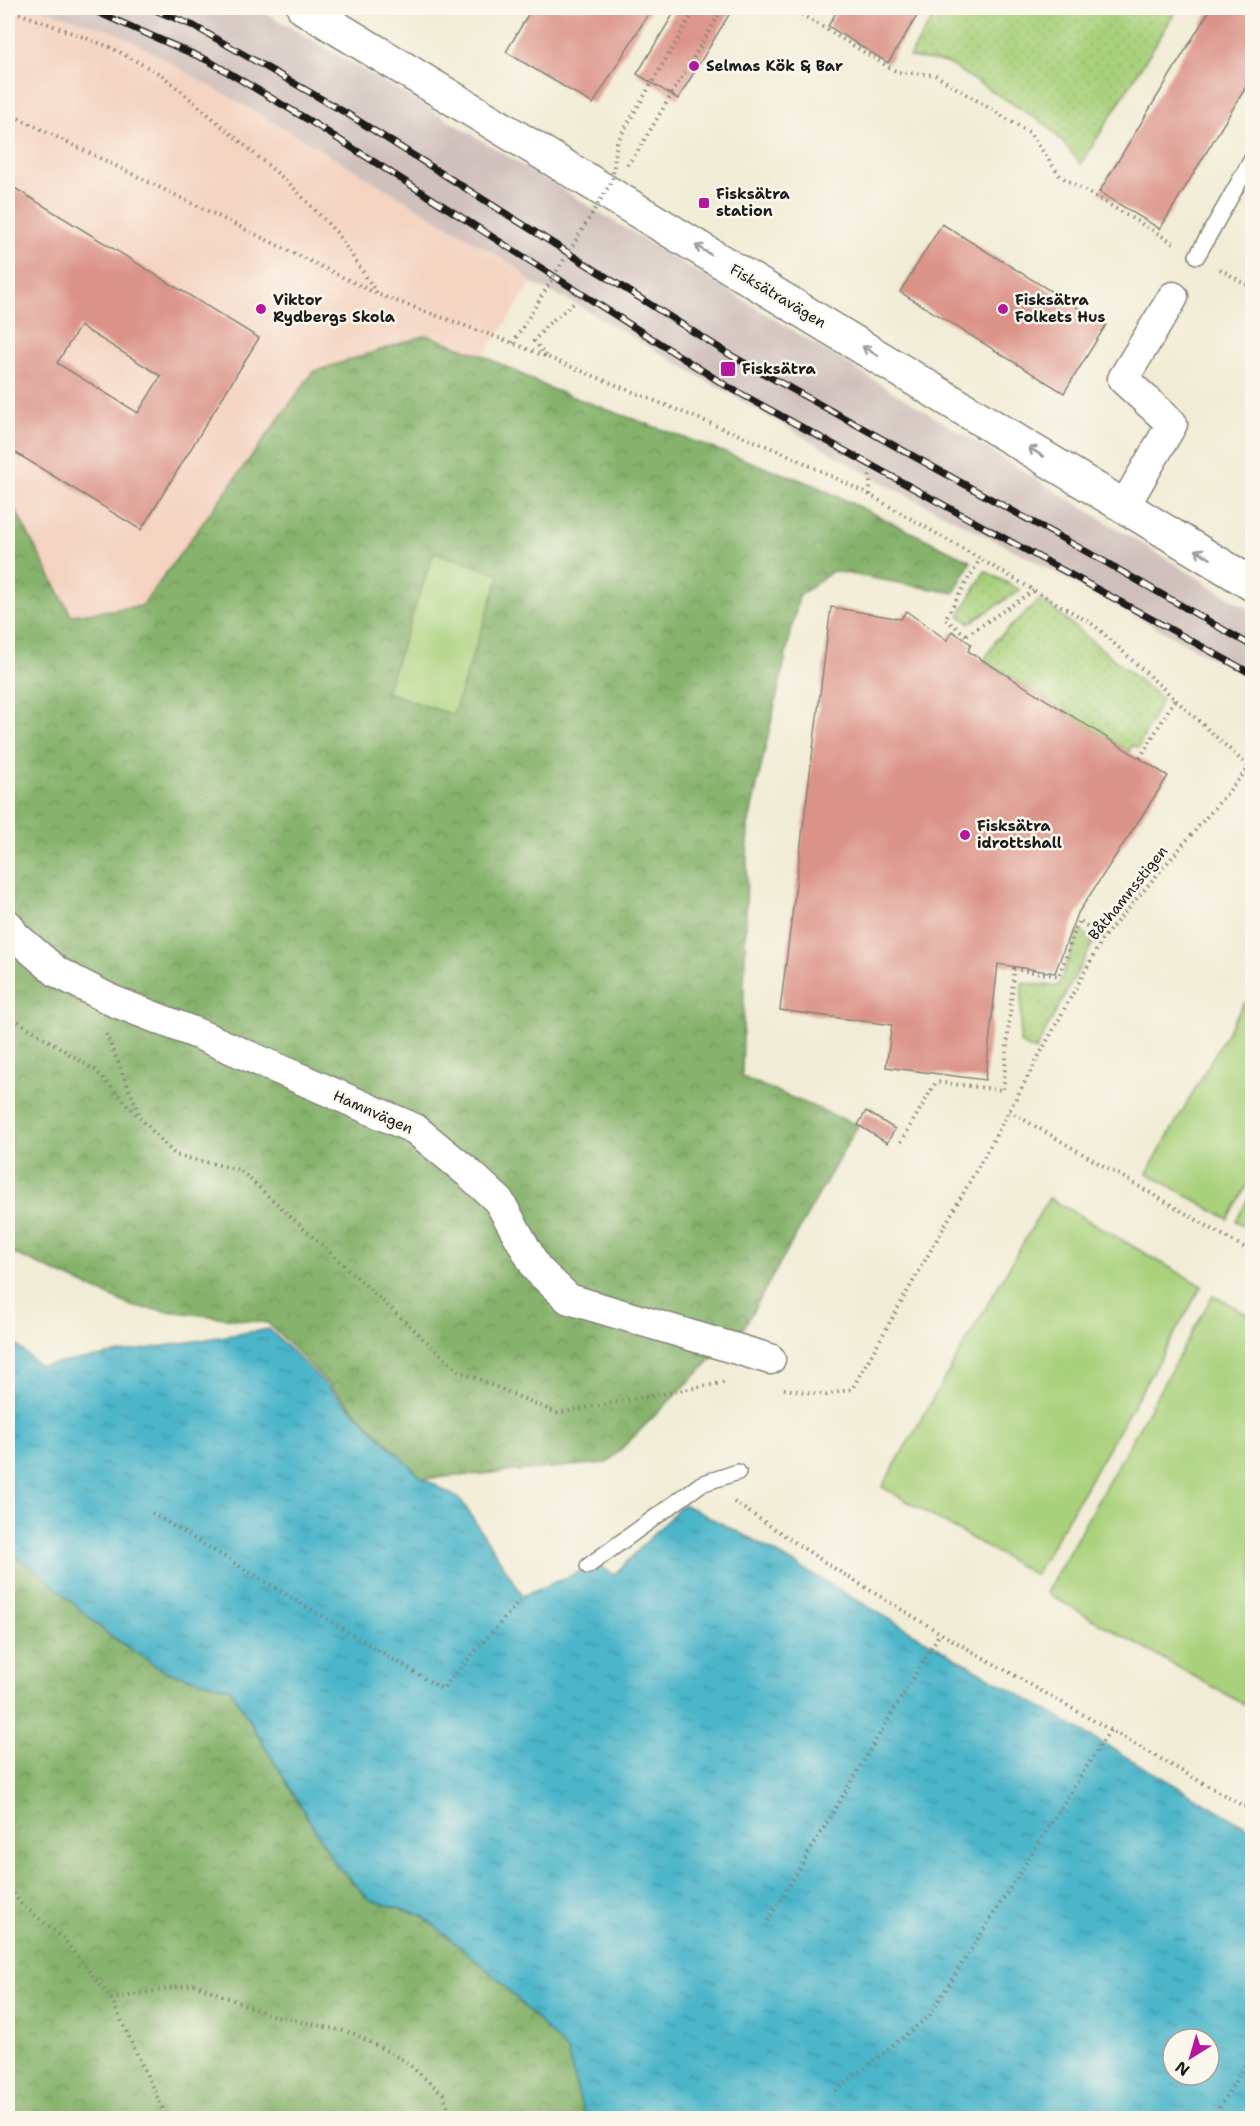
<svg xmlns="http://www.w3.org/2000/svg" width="1260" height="2126" viewBox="0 0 1260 2126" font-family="'Shantell Sans',sans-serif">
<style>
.built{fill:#f4d3c1}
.industrial{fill:#d0c0bc}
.grass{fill:url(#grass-dots);stroke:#62764c;stroke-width:1.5}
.forest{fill:url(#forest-crowns);stroke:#516844;stroke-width:1.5}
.park{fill:#a9d17c;stroke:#62764c;stroke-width:1.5}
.water{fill:url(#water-ripples);stroke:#346872;stroke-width:1.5;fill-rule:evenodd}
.building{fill:#db9388;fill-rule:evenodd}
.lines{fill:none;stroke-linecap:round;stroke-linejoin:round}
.service-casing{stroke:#868478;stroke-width:18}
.minor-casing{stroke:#868478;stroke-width:33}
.tertiary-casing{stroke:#868478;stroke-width:36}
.path{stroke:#868478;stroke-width:4;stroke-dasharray:1.5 4.5;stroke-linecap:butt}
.service{stroke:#fff;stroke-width:15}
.minor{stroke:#fff;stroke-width:30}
.tertiary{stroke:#fff;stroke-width:33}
.rail-casing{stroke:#1c1c1c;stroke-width:7}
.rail{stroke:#fbf7ec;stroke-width:4.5;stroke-dasharray:14;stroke-linecap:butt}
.path-bridge{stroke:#868478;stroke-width:4;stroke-dasharray:1.5 4.5;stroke-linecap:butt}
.oneway{stroke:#999}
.poi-dot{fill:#b5179e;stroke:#fbf7ec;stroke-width:2}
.labels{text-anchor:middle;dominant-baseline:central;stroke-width:5;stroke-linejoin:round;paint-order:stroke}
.poi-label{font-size:15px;font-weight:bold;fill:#1c1c1c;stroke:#fbf7ec;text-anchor:start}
.street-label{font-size:15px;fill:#1c1c1c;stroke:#fbf7ec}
</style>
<defs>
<pattern id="grass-dots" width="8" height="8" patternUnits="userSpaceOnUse" patternTransform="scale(1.5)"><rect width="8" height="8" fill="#a9d17c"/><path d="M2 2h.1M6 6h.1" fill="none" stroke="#91b36b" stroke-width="1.8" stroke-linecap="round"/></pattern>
<pattern id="forest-crowns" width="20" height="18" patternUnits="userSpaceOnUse" patternTransform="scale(1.5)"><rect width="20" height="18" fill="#86b36c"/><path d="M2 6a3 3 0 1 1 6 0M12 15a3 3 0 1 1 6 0" fill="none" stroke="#6d9158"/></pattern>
<pattern id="water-ripples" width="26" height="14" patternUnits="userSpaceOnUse" patternTransform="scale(1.5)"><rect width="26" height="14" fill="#4bb5c9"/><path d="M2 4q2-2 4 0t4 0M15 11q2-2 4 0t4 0" fill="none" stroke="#3e92a2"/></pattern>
</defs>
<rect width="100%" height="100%" fill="#fbf7ec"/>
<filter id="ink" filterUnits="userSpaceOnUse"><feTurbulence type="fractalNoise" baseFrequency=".0167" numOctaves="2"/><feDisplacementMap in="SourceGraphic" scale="12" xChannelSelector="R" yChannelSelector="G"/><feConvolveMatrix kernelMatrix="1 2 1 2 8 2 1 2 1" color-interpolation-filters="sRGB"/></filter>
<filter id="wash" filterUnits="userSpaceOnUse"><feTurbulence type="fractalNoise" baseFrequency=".008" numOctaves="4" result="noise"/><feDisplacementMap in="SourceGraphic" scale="24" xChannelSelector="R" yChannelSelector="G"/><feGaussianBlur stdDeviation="1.35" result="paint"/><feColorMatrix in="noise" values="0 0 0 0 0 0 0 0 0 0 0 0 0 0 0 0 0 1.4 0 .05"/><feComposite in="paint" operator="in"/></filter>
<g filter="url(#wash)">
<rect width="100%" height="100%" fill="#f1ecd5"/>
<path class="built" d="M8,8H40L120,34L311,144L515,266L532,283L484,356L425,335L313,372L142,606L71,616L8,496Z"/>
<path class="industrial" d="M40,8H257L422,104L1252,611V680L1033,560L881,482L574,303L532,283L515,266L311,144L120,34Z"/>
<path class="grass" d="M939,8H1178L1081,164L1048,126L947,63L909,57Z
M985,571L1020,590L970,623L959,616Z
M1041,599L1162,699L1138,748L1132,745L1129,752L984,661L996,640Z
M1080,930L1094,941L1035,1051L1020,1043L1022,983L1058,986Z"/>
<path class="forest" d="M426,335L484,356L551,389L814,485L971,561L954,593L833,571L799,596L748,826L742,1077L858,1125L744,1327L607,1463L423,1479L268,1323L134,1307L8,1251V496L71,615L142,606L313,372Z
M8,1550L46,1579L108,1634L164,1671L230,1688L336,1865L370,1900L422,1915L498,1979L567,2051L585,2118H8Z"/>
<path class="park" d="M434,552L500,574L453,715L386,692Z
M1244,1003L1252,1008V1176L1228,1219L1147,1173Z
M1252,1192V1230L1236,1221Z
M1049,1198L1202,1286L1035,1575L882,1487Z
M1213,1295L1252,1317V1709L1046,1593Z"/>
<path class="water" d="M269,1329L421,1477L461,1500L523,1596L597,1564L614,1575L683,1504L752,1539L1252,1830V2118H585L567,2051L498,1979L422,1915L370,1900L336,1865L230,1688L164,1671L108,1634L46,1579L8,1550V1338L40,1366ZM1173,2039H1209V2075H1173Z"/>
<g id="blocks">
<path class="building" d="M532,8H652L593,104L506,52Z
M677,8H733L678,99L637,74Z
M839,8H922L888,63L828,26Z
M1211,8H1252V77L1160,229L1099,192Z
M8,184L259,338L141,530L8,448ZM80,326L161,376L138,413L57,363Z
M942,224L1106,325L1064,393L900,292Z
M831,607L901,619L906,611L947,640L952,631L971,644L968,651L1168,776L1076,916L1055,973L998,964L985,1080L886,1067L892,1025L780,1010Z
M866,1111L895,1129L887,1143L858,1125Z"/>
</g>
</g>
<g filter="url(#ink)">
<use href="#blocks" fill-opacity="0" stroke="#868478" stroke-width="1.5"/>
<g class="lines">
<g class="service-casing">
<path id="service" d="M1197,256L1252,159
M588,1566L701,1484L738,1472"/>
</g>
<g class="minor-casing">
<path id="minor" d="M1125,505L1172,424L1123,379L1173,297
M8,925L14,935L57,972L113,1001L198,1034L415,1129L471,1175L499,1201L537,1269L569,1299L770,1359"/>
</g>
<g class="tertiary-casing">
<path id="tertiary" d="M304,8L1252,584"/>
</g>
<path class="path" d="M791,8L897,72L935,75L1030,133L1060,176L1174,243
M8,9L110,47L162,75L290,184L336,232L377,293
M8,113L377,294L510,342L786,454L870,495L1094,625L1250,768
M627,165L636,154L723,8
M1220,269L1252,288
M546,356L534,341L547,325L574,303
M870,495V475
M966,635L945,619L980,559
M962,638L1035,590
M1140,758L1175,699
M8,987L13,980
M8,1015L95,1070L175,1155L240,1170L459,1371L557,1413L727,1382
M106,1034L140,1115
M1009,1111L1252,1252
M901,1142L936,1082L1003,1090L1014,969L1059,976L1079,920L1103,938
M784,1389L826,1395L852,1389L990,1146L1103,938L1252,764
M734,1502L832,1567L940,1633L1252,1811
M152,1513L442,1689L523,1597
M8,1883L19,1902L63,1938L111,1999L167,2118
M768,1921L940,1633
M111,1999L194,1984L270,2015L353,2033L405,2061L443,2094L452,2118
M836,2091L929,2016L1110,1730
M1213,2118L1252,2053"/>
<use href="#service" class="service"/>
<use href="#minor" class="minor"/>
<use href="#tertiary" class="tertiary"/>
<g class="rail-casing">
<path id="rail" d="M88,8L209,61L310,121L725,385L1252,674
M150,8L194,26L346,113L732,356L1107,563L1252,646"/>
</g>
<use href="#rail" class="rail"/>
<path class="path-bridge" d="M513,343L612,181L617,142L696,8"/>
</g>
<defs><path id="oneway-shaft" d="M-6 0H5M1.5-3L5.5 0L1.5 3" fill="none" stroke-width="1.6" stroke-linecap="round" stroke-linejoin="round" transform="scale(1.5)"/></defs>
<g class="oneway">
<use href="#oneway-shaft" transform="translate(703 250) rotate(-149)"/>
<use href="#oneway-shaft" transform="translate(870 351) rotate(-149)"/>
<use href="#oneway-shaft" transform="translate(1036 452) rotate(-149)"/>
<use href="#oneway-shaft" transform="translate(1203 554) rotate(-148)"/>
</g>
</g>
<g class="poi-dot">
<circle cx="694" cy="66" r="6"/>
<rect x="698" y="197" width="12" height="12" rx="3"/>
<circle cx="261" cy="309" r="6"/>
<circle cx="1003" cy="309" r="6"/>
<rect x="720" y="361" width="16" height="16" rx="3"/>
<circle cx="965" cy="835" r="6"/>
</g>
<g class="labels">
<g class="poi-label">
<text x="706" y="66">Selmas Kök &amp; Bar</text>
<text x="716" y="194">Fisksätra<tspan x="716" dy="17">station</tspan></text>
<text x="273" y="300">Viktor<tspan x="273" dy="17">Rydbergs Skola</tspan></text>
<text x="1015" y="300">Fisksätra<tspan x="1015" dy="17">Folkets Hus</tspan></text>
<text x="742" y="369">Fisksätra</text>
<text x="977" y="826">Fisksätra<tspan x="977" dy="17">idrottshall</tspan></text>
</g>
<g class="street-label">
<text transform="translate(778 296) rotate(31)">Fisksätravägen</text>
<text transform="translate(1128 893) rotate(-51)">Båthamnsstigen</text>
<text transform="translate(373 1112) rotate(24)">Hamnvägen</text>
</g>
</g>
<rect width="1260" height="2126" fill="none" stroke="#fbf7ec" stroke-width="30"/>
<g transform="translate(1191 2057) rotate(217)"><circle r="28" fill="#fbf7ec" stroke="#a29f99" stroke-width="1.5"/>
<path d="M0-4.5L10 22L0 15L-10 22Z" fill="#b5179e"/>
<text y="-9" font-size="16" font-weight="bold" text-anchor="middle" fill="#1c1c1c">N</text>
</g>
</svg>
